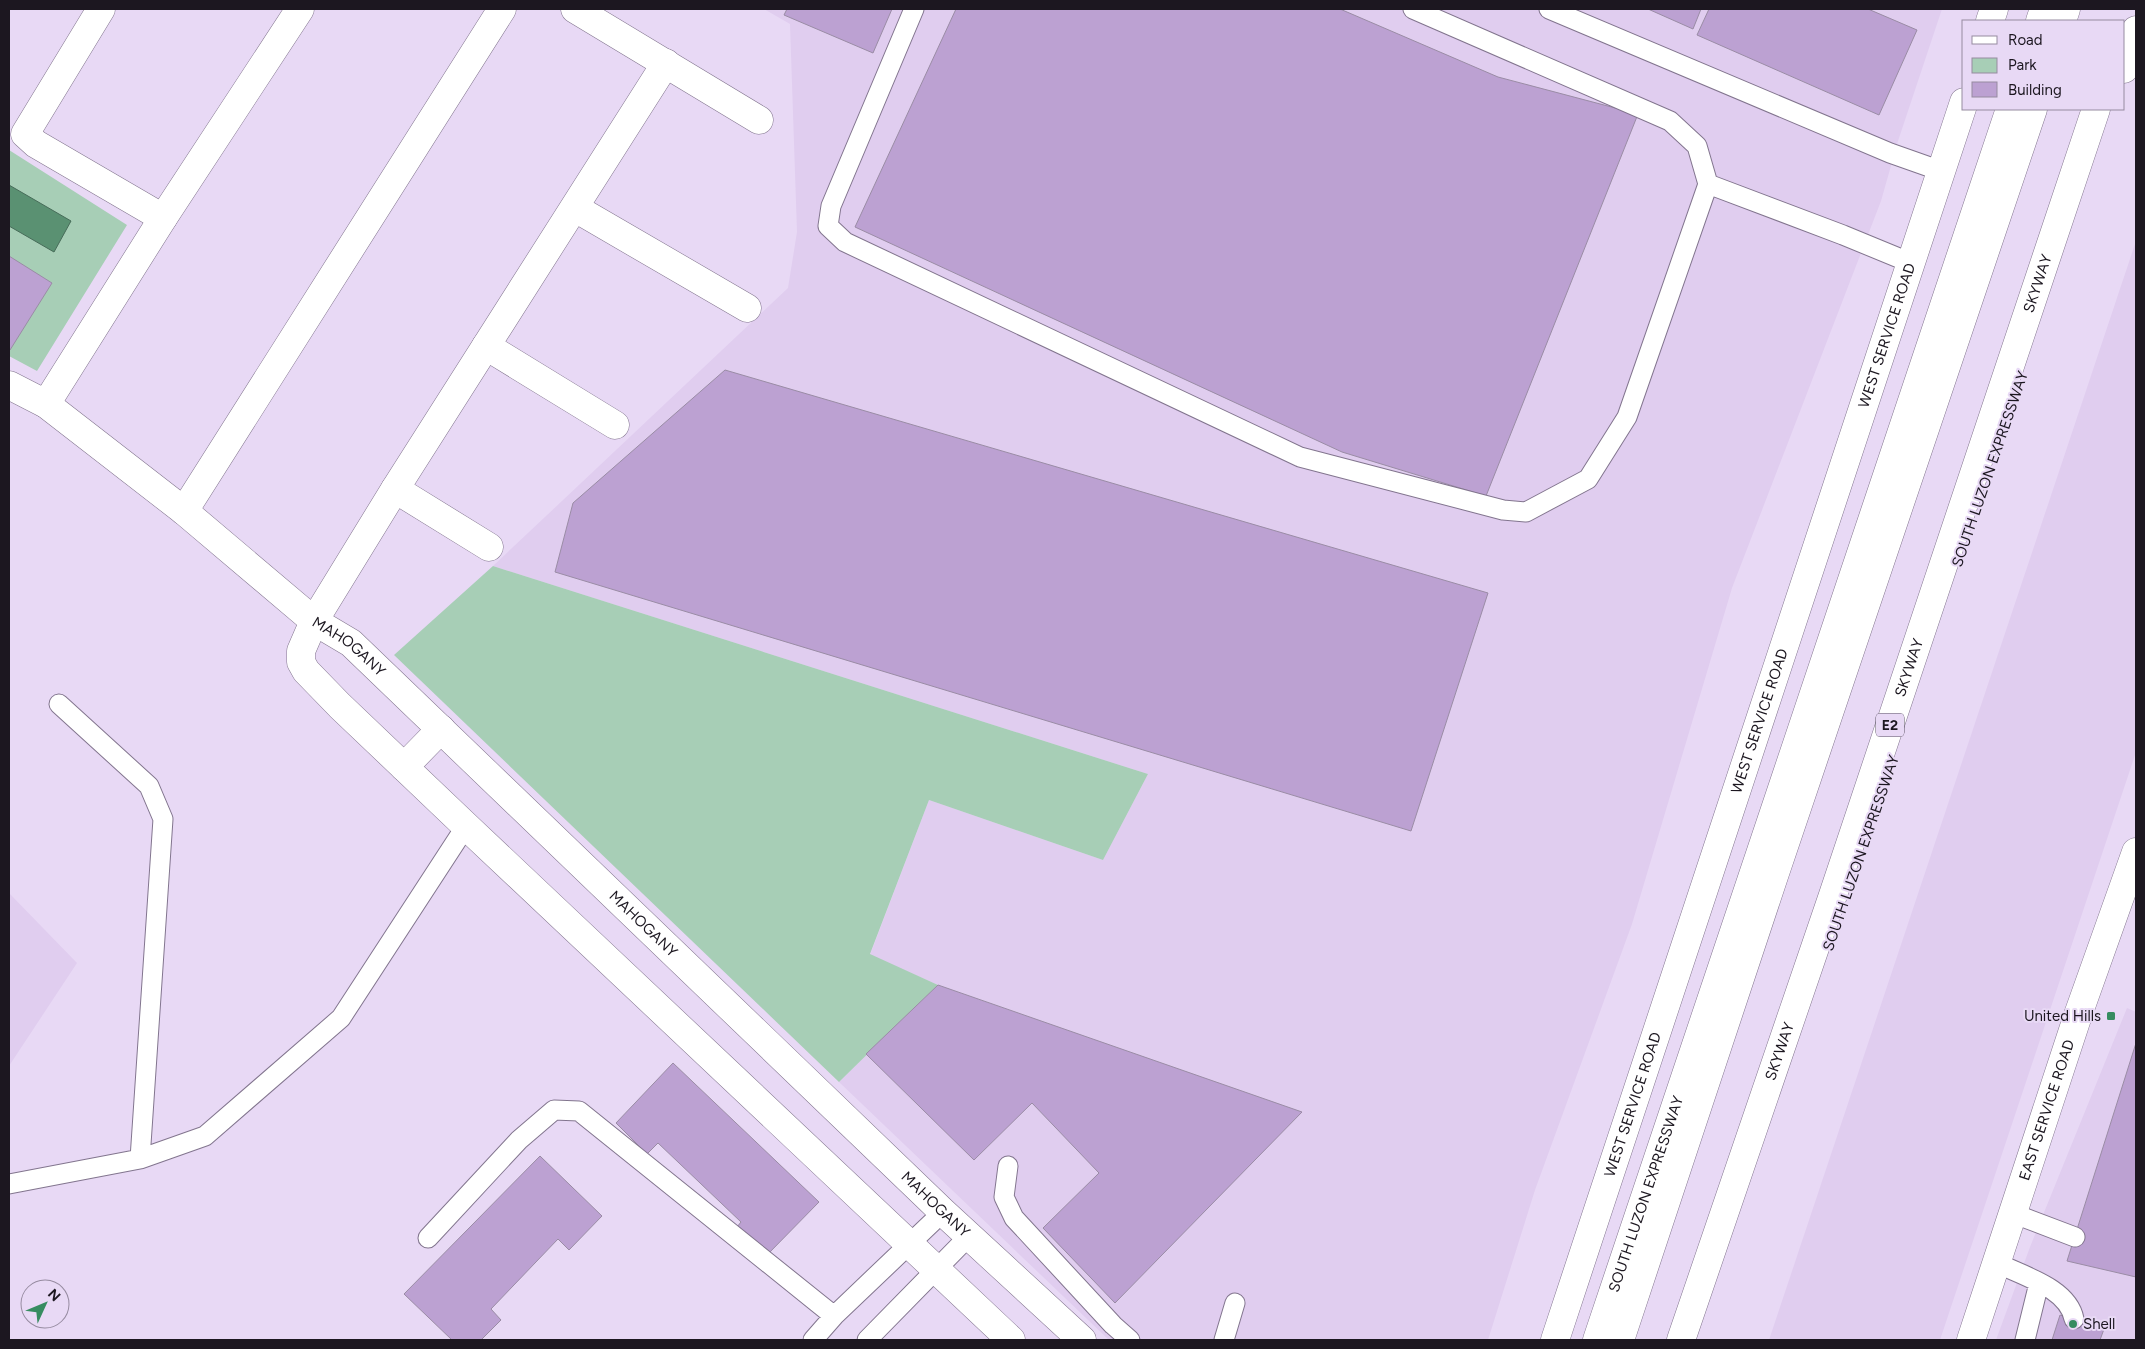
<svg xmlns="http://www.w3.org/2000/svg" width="2145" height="1349" viewBox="0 0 2145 1349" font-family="Figtree,sans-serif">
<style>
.built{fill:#e0cdef}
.green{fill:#a7ceb6}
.water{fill:#5a9172;stroke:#476c59}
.building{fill:#bca1d2;stroke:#9a8ca5}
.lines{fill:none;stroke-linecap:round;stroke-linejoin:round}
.lane-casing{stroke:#82758e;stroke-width:21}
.street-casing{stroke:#82758e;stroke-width:29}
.secondary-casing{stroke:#82758e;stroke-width:29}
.highway-casing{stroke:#82758e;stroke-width:29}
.lane{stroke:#fff;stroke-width:19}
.street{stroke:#fff;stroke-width:28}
.secondary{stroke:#fff;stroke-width:28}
.highway{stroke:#fff;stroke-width:28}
.poi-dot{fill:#368c60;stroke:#e8d9f5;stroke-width:2}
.labels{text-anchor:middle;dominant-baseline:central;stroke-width:4;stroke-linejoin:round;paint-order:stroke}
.shield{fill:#e8d9f5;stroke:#595160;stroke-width:1}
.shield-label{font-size:14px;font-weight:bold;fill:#1c1720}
.street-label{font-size:15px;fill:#1c1720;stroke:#e8d9f5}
.poi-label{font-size:15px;fill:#1c1720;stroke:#e8d9f5;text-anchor:end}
</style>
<rect width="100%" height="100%" fill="#e8d9f5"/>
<path class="built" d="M764,9H1942L1898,141L1881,201L1732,588L1632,924L1535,1190L1488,1340H1109L839,1082L938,985L870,955L929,800L1103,860L1148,774L493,566L788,288L797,232L790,24Z
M2136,241V752L1940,1340H1769Z
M9,893L77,963L9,1066Z
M2127,1008L2136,1012V1340H1996L2030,1247Z"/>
<path class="green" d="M9,150L127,225L37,371L9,356Z
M493,566L1148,774L1103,860L929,800L870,954L938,985L839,1082L394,655Z"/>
<path class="water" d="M9,185L71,221L54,252L9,226Z"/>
<path class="building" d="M787,9H892L873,53L784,15Z
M956,9H1340L1498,77L1638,114L1486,496L1342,452L855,227Z
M1648,9H1701L1693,29Z
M1709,9H1868L1917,30L1879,115L1697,35Z
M9,256L52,283L10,350L9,349Z
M725,370L1488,593L1411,831L555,572L573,503Z
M938,985L1302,1112L1115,1303L1043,1228L1099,1173L1032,1103L974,1160L866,1054Z
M2136,1043V1277L2067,1261Z
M673,1063L819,1202L767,1255L737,1227L741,1222L658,1143L647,1154L616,1123Z
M540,1156L602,1216L569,1250L558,1239L491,1309L501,1320L481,1340H452L404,1294Z
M2060,1315L2104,1329L2100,1340H2052Z"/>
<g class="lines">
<g class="lane-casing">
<path id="lane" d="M914,9L831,206L828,226L845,242L1300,457L1503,510L1526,512L1588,479L1627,417L1708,184L1697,146L1670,121L1413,9
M1549,9L1890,153L1941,171
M1708,184L1843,235L1911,263
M59,704L149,786L163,819L140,1159
M1008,1166L1004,1197L1014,1218L1113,1325L1130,1340
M9,1184L140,1159L205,1136L341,1018L466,826
M2012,1213L2075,1237
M428,1238L519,1140L554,1110L579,1111L834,1316
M1997,1263C2023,1276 2068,1288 2074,1319
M813,1340L834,1316L943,1212
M867,1340L969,1236
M1224,1340L1235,1303
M2025,1340L2039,1283"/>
</g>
<g class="street-casing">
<g id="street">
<path d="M101,9L25,134L36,144L163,218"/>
<path d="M575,9L759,120"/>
<path d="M666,63L395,489L314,621L301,651V662L306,671L340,706L466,826L1011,1340"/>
<path d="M575,208L747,308"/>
<path d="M486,346L615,425"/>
<path id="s1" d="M9,385L46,404L184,511L314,621L351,643L943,1212L1082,1340"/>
<path d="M46,404L163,218L300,9"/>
<path d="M395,489L489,547"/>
<path d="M184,511L502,9"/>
<path d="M404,767L441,729"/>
</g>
</g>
<g class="secondary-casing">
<g id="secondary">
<path d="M1990,21L1994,9"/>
<path id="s2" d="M1555,1340L1964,102"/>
<path id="s3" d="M1971,1340L2079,1012L2136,852"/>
</g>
</g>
<g class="highway-casing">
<g id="highway">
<path d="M2040,21L2044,9"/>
<path d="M2062,21L2066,9"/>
<path d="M2124,69L2136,30"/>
<path id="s4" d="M1597,1340L2010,109"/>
<path d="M1620,1340L1774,876L2033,109"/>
<path id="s5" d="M1681,1340L1833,895L2096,109"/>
</g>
</g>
<use href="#lane" class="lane"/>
<use href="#street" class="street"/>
<use href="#secondary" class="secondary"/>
<use href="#highway" class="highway"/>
</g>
<g class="poi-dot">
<rect x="2106" y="1011" width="10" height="10" rx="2.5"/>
<circle cx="2073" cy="1324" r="5"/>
</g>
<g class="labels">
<rect class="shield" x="1876" y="713.5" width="28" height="23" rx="4"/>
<g class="shield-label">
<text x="1890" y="725">E2</text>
</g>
<g class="street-label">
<text stroke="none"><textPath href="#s5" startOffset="1115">SKYWAY</textPath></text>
<text stroke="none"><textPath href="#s2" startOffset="1058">WEST SERVICE ROAD</textPath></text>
<text transform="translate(1990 469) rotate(-71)">SOUTH LUZON EXPRESSWAY</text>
<text stroke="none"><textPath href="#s1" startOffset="430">MAHOGANY</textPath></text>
<text stroke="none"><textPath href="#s5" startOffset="710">SKYWAY</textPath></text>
<text stroke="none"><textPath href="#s2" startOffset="652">WEST SERVICE ROAD</textPath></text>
<text transform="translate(1861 853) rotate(-71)">SOUTH LUZON EXPRESSWAY</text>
<text stroke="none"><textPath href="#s1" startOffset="835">MAHOGANY</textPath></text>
<text stroke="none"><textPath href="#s5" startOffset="305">SKYWAY</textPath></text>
<text stroke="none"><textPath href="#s2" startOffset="248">WEST SERVICE ROAD</textPath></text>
<text stroke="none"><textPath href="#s3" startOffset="242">EAST SERVICE ROAD</textPath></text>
<text stroke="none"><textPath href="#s4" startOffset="154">SOUTH LUZON EXPRESSWAY</textPath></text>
<text stroke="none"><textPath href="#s1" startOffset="1240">MAHOGANY</textPath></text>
</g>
<g class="poi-label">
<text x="2101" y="1016">United Hills</text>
<text x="2083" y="1324" text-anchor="start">Shell</text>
</g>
</g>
<rect width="2145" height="1349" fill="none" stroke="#1c1720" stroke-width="20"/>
<rect x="1962" y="20" width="162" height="90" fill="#e8d9f5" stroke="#968ba0"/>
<rect x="1972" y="36" width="25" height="8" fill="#ffffff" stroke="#968ba0"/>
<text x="2008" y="45" font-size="15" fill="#1c1720">Road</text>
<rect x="1972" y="58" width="25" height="15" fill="#a7ceb6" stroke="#968ba0"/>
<text x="2008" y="70" font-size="15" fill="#1c1720">Park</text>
<rect x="1972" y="82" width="25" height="15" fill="#bca1d2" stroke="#968ba0"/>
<text x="2008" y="95" font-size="15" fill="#1c1720">Building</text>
<g transform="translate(45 1304) rotate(46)"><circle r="24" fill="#e8d9f5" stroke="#968ba0"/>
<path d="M0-4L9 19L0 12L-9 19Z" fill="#368c60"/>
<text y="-8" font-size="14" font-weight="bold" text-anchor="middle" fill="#1c1720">N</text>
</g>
</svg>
